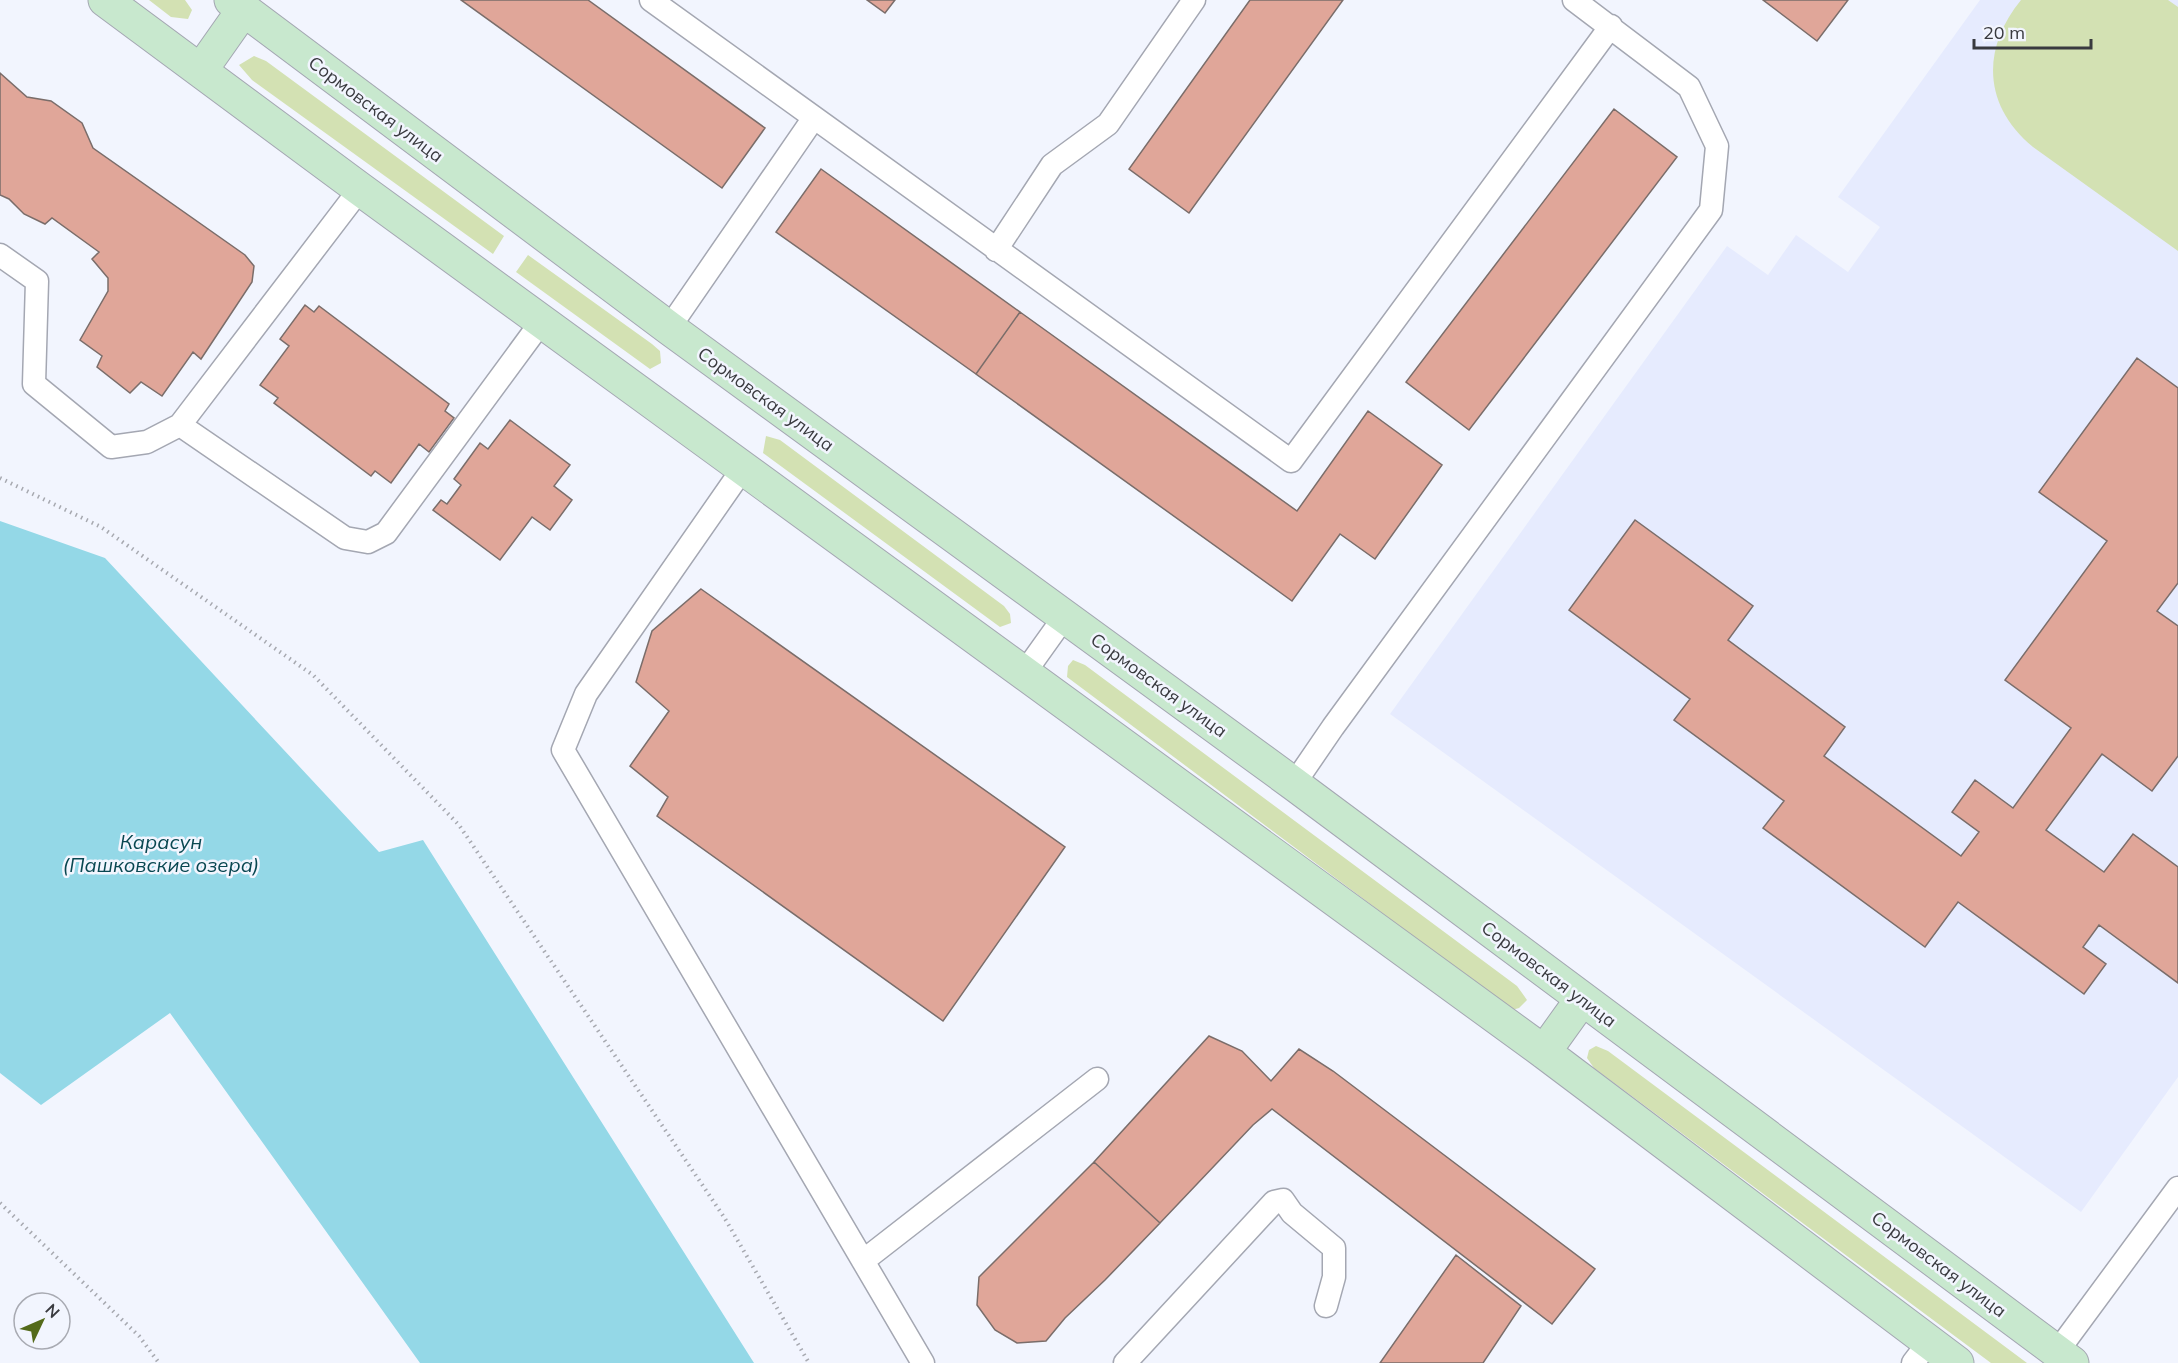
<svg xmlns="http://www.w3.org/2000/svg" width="2178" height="1363" viewBox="0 0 2178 1363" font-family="Mulish,sans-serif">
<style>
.built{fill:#e6ebfe}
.green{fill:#d3e1b3}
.water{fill:#94d8e7}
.building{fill:#e0a699;stroke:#7a6d6a;stroke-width:1.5}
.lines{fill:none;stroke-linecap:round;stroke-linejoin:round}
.service-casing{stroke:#a4a7b2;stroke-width:25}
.secondary-casing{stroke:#a4a7b2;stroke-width:35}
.path{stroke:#a7a9b0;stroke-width:4;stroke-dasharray:1.5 4.5;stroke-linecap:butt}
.service{stroke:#fff;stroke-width:22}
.secondary{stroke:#c8e8ce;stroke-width:33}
.labels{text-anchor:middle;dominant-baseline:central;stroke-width:5;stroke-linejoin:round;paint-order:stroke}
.street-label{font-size:18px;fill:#393a3f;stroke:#f2f5fe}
.water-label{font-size:20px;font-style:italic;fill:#084751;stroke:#f2f5fe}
</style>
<rect width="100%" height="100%" fill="#f2f5fe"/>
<path class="built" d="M1980,0H2178V1077L2081,1212L1390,714L1727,246L1768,275L1796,235L1848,272L1880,227L1838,197Z"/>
<path class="green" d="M149,0H185L192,10L188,19L171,17Z
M2021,0H2168L2178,7V251L2033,147C1983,106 1981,49 2021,0Z
M254,56L266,61L504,236L493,254L252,80L239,65Z
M528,255L652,344L660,351L661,363L650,369L516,272Z
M766,436L780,440L1004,606L1010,614L1011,623L1000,627L763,453Z
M1073,660L1085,665L1517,986L1527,1000L1519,1008L1512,1010L1067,677L1068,666Z
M1596,1046L1608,1051L2027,1363H1991L1594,1068L1587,1058L1589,1050Z"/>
<path class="water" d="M0,521L105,558L379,852L423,840L754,1363H420L170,1013L41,1105L0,1073Z"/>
<path class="building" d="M461,0H588L765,128L722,188Z
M867,0H895L885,13Z
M1250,0H1343L1189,213L1129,169Z
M1763,0H1848L1817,41Z
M0,73L27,97L51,101L82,123L93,148L245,255L254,266L252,282L201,359L193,352L162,396L141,382L130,393L97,367L102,356L80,340L108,291V278L92,259L99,252L52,218L45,224L24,214L9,199L0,195Z
M1614,109L1677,157L1469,430L1406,382Z
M821,169L1020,312L976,374L776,232Z
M305,305L314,312L319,306L449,404L445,411L454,418L429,452L419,444L391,483L375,471L371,476L274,403L278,398L260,385L289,346L280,339Z
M1020,312L1297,511L1368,411L1442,465L1375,559L1340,534L1292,601L976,374Z
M2137,358L2178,388V583L2157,611L2178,626V756L2152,791L2102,754L2046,830L2104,872L2133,834L2178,867V983L2099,925L2083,947L2106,964L2084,994L1958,902L1925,947L1763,828L1784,801L1674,720L1690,699L1569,610L1635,520L1753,606L1728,640L1845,727L1824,756L1961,856L1979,832L1952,812L1975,780L2013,808L2071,728L2005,680L2107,541L2039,492Z
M510,420L570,465L554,486L572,500L550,530L532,517L500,560L433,510L441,500L447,504L461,485L454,479L480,443L488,449Z
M701,589L1065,847L943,1021L657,816L668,797L630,766L669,711L636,682L652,631Z
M1209,1036L1242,1051L1271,1081L1299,1049L1333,1071L1595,1269L1552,1324L1272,1109L1253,1125L1160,1223L1094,1162Z
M1094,1162L1160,1223L1105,1280L1065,1318L1046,1341L1017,1343L995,1330L977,1305L979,1277Z
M1456,1255L1521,1306L1483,1363H1380Z"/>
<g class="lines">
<g class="service-casing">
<path id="service" d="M651,0L1291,461L1611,26
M996,250L1052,165L1108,124L1194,0
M0,255L37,281L34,384L111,447L147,442L180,425L360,189
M669,328L813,119
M180,425L345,538L368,542L386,533L542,321
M744,467L586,694L563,750L923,1363
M1025,672L1065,616
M1294,784L1333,727L1711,210L1717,146L1689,87L1574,0
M863,1261L1097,1079
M2057,1352L2178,1188
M1125,1363L1274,1202L1283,1200L1292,1213L1334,1248V1277L1326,1306
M1913,1363L1929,1342"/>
</g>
<g class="secondary-casing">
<path id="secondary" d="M105,0L360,189L1544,1052L1957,1363
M231,0L669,328L1294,784L2072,1363
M201,70L244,9
M1544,1052L1582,999"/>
</g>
<path class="path" d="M0,478L101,527L313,675L459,825L724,1217L809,1363
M0,1203L139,1336L159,1363"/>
<use href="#service" class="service"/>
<use href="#secondary" class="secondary"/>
</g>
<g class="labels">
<g class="street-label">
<text transform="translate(376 109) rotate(37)">Сормовская улица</text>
<text transform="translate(766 399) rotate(36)">Сормовская улица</text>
<text transform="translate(1159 685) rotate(36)">Сормовская улица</text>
<text transform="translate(1549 974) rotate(37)">Сормовская улица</text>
<text transform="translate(1939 1264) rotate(37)">Сормовская улица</text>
</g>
<g class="water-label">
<text x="161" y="841">Карасун<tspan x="161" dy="23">(Пашковские озера)</tspan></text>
</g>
</g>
<g transform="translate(42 1321) rotate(46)"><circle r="28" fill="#f2f5fe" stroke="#a8aab2" stroke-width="1.5"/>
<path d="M0-4.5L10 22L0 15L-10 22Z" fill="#546a1a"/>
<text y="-9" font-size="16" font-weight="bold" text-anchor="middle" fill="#393a3f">N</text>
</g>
<path d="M1974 39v9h117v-9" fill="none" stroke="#393a3f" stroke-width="3"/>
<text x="1983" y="39" font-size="18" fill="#393a3f" stroke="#f2f5fe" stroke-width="4.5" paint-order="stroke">20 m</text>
</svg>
